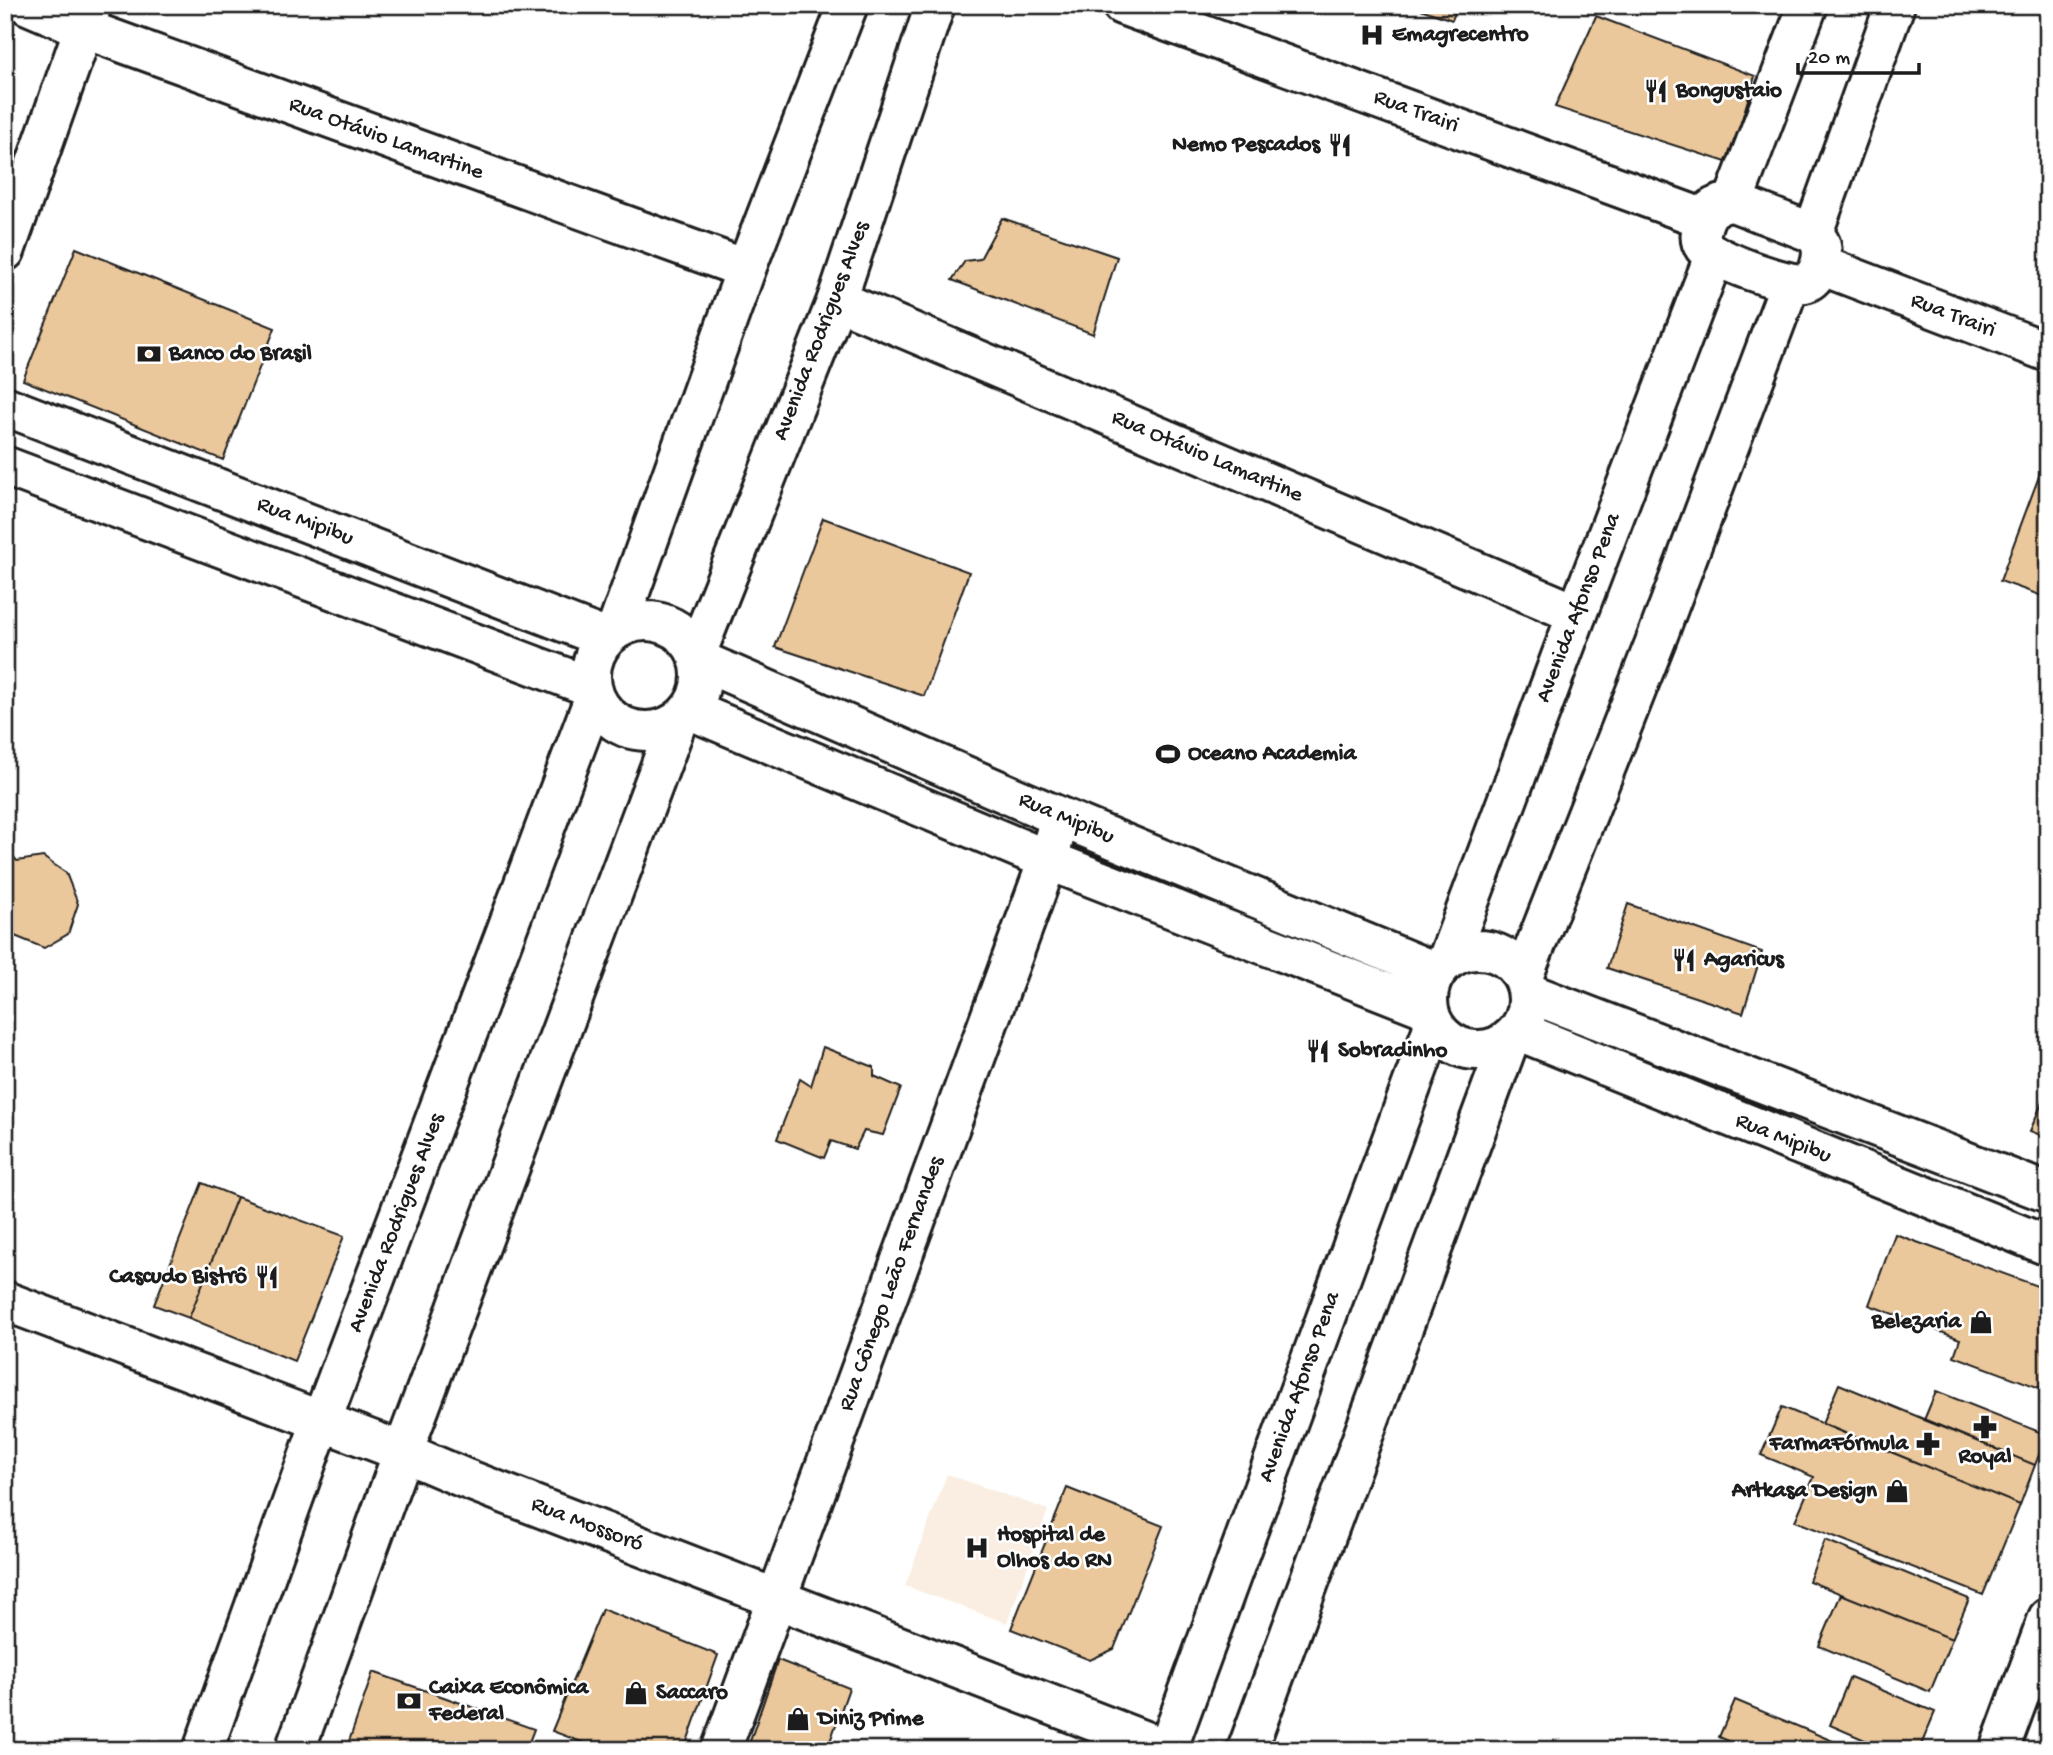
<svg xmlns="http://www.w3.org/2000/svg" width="2053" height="1755" viewBox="0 0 2053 1755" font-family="'Gochi Hand',sans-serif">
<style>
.built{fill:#f9eee1}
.building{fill:#ebc89c;stroke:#1c1c1c;stroke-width:2}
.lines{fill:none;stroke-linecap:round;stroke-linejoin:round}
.minor-casing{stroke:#1c1c1c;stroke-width:44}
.major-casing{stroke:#1c1c1c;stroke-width:44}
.minor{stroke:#fff;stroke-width:38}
.major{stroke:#fff;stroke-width:38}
.labels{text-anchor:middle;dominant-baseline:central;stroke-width:5;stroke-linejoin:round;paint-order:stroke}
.poi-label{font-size:23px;font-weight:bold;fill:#1c1c1c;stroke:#fff;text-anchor:start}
.street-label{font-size:23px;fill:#1c1c1c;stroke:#fff}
</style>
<rect width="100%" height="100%" fill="#fff"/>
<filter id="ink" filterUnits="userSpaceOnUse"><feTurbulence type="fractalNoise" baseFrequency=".0143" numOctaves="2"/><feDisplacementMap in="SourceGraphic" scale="14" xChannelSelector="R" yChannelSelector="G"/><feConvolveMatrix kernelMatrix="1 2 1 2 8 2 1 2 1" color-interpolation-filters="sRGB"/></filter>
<g filter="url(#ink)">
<path class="built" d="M947,1474L1048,1510L1007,1623L905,1586Z"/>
<path class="building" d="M1409,5H1458L1452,20Z
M1596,16L1755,76L1729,163L1555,107Z
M1002,218L1117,257L1093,334L952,280L965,261L980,259Z
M76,248L275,328L223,460L23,380Z
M2048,452V598L2000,581Z
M823,518L969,572L924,696L775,647Z
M5,847L17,861L43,857L66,873L78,904L68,934L44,948L5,932Z
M1628,904L1762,952L1743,1013L1607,968Z
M823,1047L874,1067V1076L901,1088L883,1135L864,1131L855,1149L831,1141L824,1158L777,1139L800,1079L811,1086Z
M2048,1089V1138L2030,1131Z
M202,1183L237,1197L189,1318L154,1305Z
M237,1197L344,1236L294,1361L189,1318Z
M1895,1234L2048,1290V1391L1954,1356L1960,1339L1869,1305Z
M1839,1384L2035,1465L2020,1505L1822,1424Z
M1936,1391L2047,1435L2035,1465L1924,1420Z
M1782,1407L2020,1505L1983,1595L1795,1521L1814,1477L1761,1455Z
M1067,1488L1163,1526L1114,1649L1090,1660L1011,1629Z
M1825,1540L1969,1599L1952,1639L1809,1581Z
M1841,1594L1952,1639L1930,1692L1819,1646Z
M602,1609L718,1655L684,1750H603L552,1731Z
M778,1660L849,1688L827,1750H747Z
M373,1672L534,1729L526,1750H346Z
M1850,1677L1935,1712L1919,1750H1888L1830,1725Z
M1735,1700L1854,1750H1750L1719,1737Z"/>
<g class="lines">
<g class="minor-casing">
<path id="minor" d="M28,5L82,28L746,269
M5,251L92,5
M837,300L1577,614
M5,406L605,638
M5,466L591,687
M699,660L1060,817L1436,972
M690,710L1048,860L1428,1009
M1529,993L2048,1193
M1519,1031L2048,1246
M721,1750L1048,860L1060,817"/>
</g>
<g class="major-casing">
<path id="major" d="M1122,5L1705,219
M1733,202L1813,233C1816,237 1820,241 1821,246C1824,259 1818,278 1805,283C1792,288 1712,259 1704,247C1698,239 1701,230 1704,221C1709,207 1718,204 1733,202Z
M1733,202L1808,5
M1813,233L1895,5
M1820,265L2048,352
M591 676a55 55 0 1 1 110 0a55 55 0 1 1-110 0Z
M617,628L746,269L848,5
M697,652L837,300L935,5
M1428 1000a50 50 0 1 1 100 0a50 50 0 1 1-100 0Z
M1447,961L1577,614L1714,256
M1523,977L1658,635L1790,284
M5,1301L403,1452L464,1478L1168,1750
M203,1750L321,1422L594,698
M295,1750L403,1452L677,722
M1167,1750L1434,1025
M1247,1750L1509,1041
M1999,1750L2048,1618"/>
</g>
<use href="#minor" class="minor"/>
<use href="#major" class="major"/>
</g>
</g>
<defs>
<g id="hospital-bare" transform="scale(1.89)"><path d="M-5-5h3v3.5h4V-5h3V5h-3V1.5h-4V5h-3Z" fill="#1c1c1c" stroke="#fff" stroke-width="2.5" paint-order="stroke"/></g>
<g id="restaurant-bare" transform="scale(1.89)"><path d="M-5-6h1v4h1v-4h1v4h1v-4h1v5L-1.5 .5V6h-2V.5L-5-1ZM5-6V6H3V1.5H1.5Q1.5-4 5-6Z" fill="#1c1c1c" stroke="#fff" stroke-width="2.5" paint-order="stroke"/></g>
<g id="bank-bare" transform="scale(1.89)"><path d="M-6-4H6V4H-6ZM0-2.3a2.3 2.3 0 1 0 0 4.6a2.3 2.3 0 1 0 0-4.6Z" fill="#1c1c1c" stroke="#fff" stroke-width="2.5" paint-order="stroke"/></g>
<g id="stadium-bare" transform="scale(1.89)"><path d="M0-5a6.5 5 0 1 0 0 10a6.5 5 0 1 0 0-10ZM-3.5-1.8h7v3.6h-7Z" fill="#1c1c1c" stroke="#fff" stroke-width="2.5" paint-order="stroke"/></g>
<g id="shop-bare" transform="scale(1.89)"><path d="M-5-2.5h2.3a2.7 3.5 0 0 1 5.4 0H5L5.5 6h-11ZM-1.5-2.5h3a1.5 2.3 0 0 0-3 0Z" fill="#1c1c1c" stroke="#fff" stroke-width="2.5" paint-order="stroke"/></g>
<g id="pharmacy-bare" transform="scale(1.89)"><path d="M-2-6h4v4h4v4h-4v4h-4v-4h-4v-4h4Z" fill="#1c1c1c" stroke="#fff" stroke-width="2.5" paint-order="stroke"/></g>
</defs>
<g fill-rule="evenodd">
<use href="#hospital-bare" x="1372" y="35"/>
<use href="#restaurant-bare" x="1656" y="91"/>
<use href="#restaurant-bare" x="1340" y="145"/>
<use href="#bank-bare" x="149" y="354"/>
<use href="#stadium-bare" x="1168" y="754"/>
<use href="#restaurant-bare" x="1684" y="960"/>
<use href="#restaurant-bare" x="1318" y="1051"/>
<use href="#restaurant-bare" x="267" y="1277"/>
<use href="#shop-bare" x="1981" y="1322"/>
<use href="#pharmacy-bare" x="1985" y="1427"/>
<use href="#pharmacy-bare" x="1928" y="1444"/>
<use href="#shop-bare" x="1897" y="1491"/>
<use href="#hospital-bare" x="977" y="1548"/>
<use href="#shop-bare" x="636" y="1693"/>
<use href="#bank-bare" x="409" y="1701"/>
<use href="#shop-bare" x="798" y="1719"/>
</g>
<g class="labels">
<g class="poi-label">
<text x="1392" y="35">Emagrecentro</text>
<text x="1676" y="91">Bongustaio</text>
<text x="1320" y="145" text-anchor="end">Nemo Pescados</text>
<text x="169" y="354">Banco do Brasil</text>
<text x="1188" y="754">Oceano Academia</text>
<text x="1704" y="960">Agaricus</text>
<text x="1338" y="1051">Sobradinho</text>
<text x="247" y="1277" text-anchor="end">Cascudo Bistrô</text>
<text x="1961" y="1322" text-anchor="end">Belezaria</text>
<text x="1908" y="1444" text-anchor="end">FarmaFórmula</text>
<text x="1985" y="1457" text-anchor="middle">Royal</text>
<text x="1877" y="1491" text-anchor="end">Artkasa Design</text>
<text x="997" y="1535">Hospital de<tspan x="997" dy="26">Olhos do RN</tspan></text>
<text x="429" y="1688">Caixa Econômica<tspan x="429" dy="26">Federal</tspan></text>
<text x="656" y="1693">Saccaro</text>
<text x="818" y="1719">Diniz Prime</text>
</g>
<g class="street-label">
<text transform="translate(1416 112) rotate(20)">Rua Trairi</text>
<text transform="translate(386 139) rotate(20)">Rua Otávio Lamartine</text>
<text transform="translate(1953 316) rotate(21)">Rua Trairi</text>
<text transform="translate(822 331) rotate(-69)">Avenida Rodrigues Alves</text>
<text transform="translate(1207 457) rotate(23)">Rua Otávio Lamartine</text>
<text transform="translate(305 522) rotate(21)">Rua Mipibu</text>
<text transform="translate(1579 608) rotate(-69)">Avenida Afonso Pena</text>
<text transform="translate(1066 819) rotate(23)">Rua Mipibu</text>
<text transform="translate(1783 1139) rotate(22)">Rua Mipibu</text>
<text transform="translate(397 1223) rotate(-69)">Avenida Rodrigues Alves</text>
<text transform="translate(892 1284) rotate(-70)">Rua Cônego Leão Fernandes</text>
<text transform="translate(1300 1387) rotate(-70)">Avenida Afonso Pena</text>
<text transform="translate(587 1525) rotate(21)">Rua Mossoró</text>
</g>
</g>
<rect width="2053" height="1755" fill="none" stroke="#fff" stroke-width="28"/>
<rect x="14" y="14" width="2025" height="1727" fill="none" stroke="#1c1c1c" stroke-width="2.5" filter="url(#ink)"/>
<path d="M1798 63v10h121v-10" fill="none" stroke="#1c1c1c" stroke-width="3.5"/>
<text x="1808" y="63" font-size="21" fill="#1c1c1c" stroke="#ffffff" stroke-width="5" paint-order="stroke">20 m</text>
</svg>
